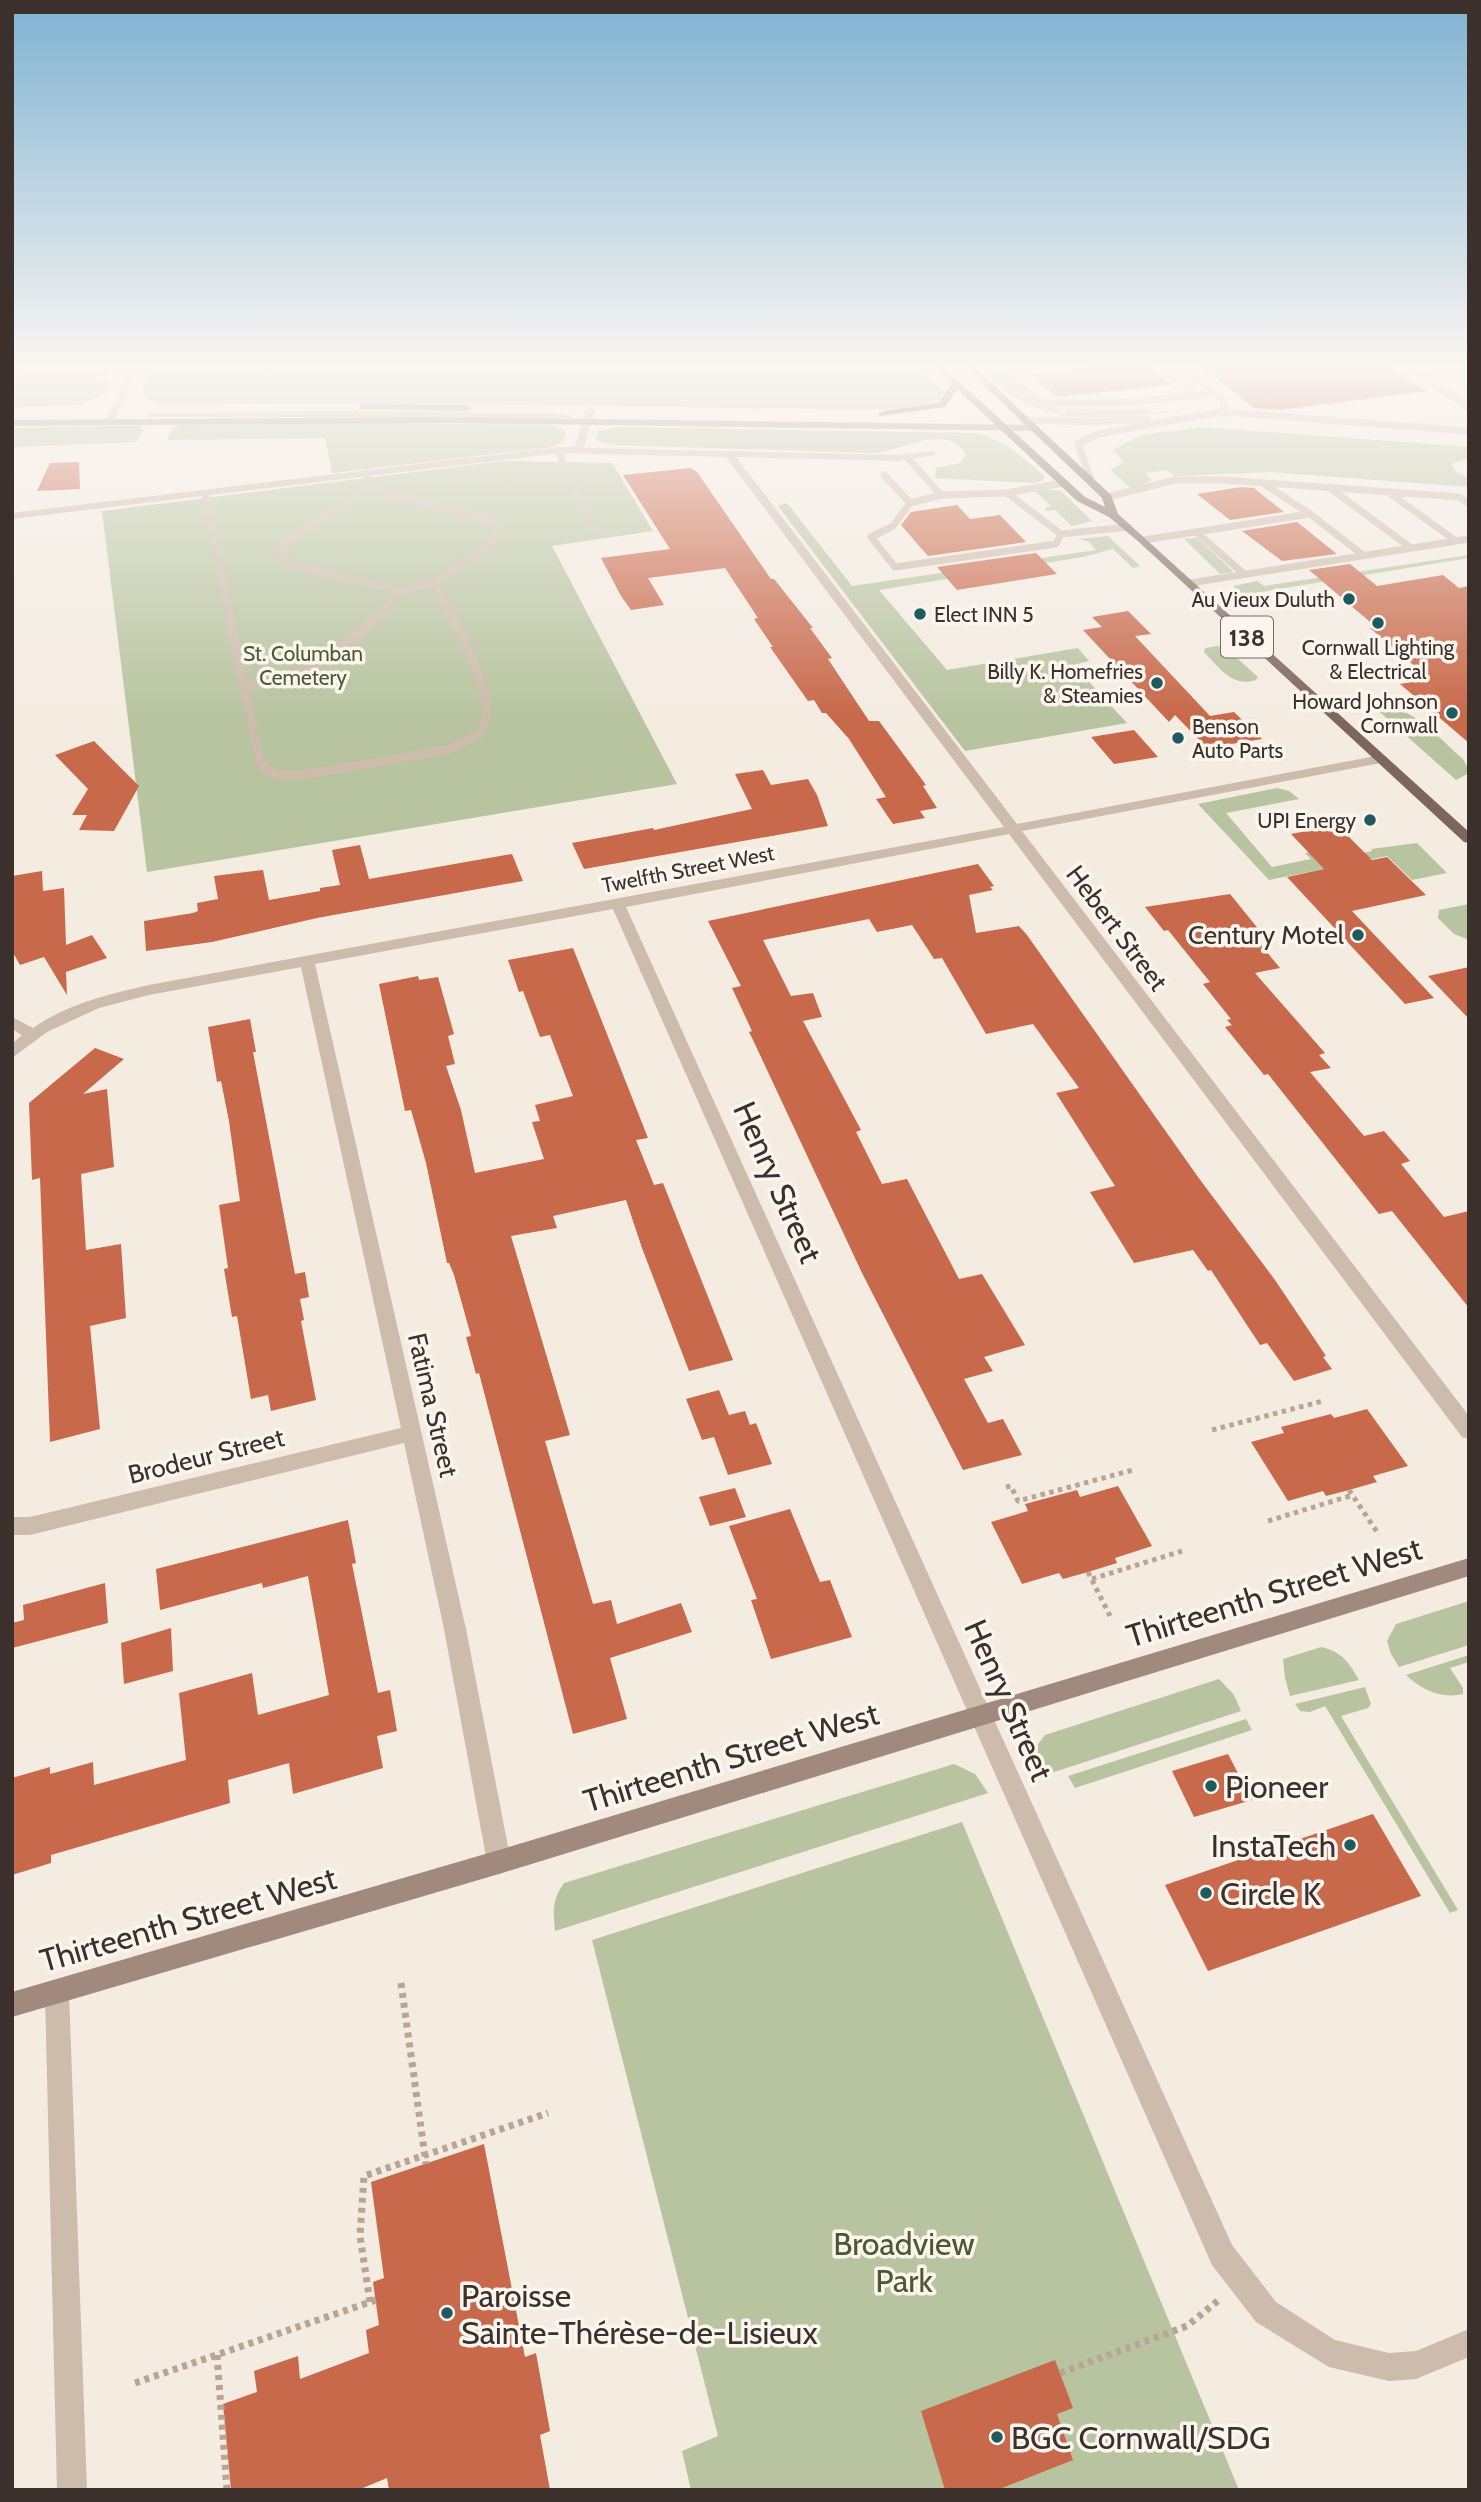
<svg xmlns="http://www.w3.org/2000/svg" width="1481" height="2502" viewBox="0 0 1481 2502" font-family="Cabin,sans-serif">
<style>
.green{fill:#b8c4a0}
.building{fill:#c8694b}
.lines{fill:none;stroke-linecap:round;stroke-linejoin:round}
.path-far1{stroke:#b9a596;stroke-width:5;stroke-dasharray:4.5 4.5;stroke-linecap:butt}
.path{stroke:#b9a596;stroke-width:7;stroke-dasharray:5 5;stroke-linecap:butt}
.lane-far1{stroke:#cdbbac;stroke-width:7}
.lane{stroke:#cdbbac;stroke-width:9}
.street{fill:#cdbbac;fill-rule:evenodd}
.secondary{fill:#a18a7d;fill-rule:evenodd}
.primary{fill:#7d675c;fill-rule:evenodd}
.poi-dot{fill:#1f5a5e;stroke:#fbf5ee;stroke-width:2.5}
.labels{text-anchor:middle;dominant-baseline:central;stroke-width:7;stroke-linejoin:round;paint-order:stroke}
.far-poi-label{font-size:21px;fill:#3b302b;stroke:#fbf5ee;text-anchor:end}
.far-park-label{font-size:21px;fill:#4a5a2e;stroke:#fbf5ee}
.far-street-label{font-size:21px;fill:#3b302b;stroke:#fbf5ee}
.shield{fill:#fbf5ee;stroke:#756b66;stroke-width:2}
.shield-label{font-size:24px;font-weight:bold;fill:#3b302b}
.street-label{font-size:26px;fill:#3b302b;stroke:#fbf5ee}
.poi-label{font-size:26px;fill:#3b302b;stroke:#fbf5ee;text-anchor:end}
.near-street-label{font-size:32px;fill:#3b302b;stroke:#fbf5ee}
.near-poi-label{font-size:32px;fill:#3b302b;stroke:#fbf5ee;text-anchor:start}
.near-park-label{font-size:32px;fill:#4a5a2e;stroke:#fbf5ee}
</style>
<rect width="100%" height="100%" fill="#f4ebe1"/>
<path class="green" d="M148,365H153L152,370L199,368V371L220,370V373L267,371V375L280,374L282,367L298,366V372L356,370V365H596L620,372L634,365H745L763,372L795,374L917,366L944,391L940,400L918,407L868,410L360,403L161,405L148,400L143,390Z
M977,365L1020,367L1010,371C1028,393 1033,408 1064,409L1057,414C1021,406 1004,390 977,365Z
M112,379L107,395L85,402L82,405L12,408V382Z
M1198,407C1152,416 1107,419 1060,416L1069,409L1123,410L1144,408L1151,413Z
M325,411L554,413L573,416L570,418L147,417L149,413Z
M338,423L551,425L563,429L566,434L562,442L552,447L332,473L325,438L167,440L172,428L181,425Z
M142,425L141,429L144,430L136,442L12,447V428Z
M616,427L975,433C1004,439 1024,458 1045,477L1042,481L1034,483L935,478L936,468L960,463L966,455C947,420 898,453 874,453L613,445L596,440L598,431Z
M1202,427L1469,447V458L1451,464L1456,472L1469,478V487L1270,472L1175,476L1167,470L1145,473L1152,480L1132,489L1110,470L1124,462L1113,450L1141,435Z
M503,461L612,463L653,531L552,546L677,784L147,872L102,511Z
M1046,489L1061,491L1092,521L1072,526L1055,510L1047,511L1045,508L1051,506L1035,491Z
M787,503L852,586L1096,550L1088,541L1078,539L1108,536L1140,566L1133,568L1113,549L1083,557L879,590L947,670L1078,648L1089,661L1056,669L1063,675L1080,672L1127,723L965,751L778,506Z
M1197,538L1233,571V572L1220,574L1184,539Z
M1469,555V558L1243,595L1233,586L1257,581L1264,586Z
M1217,646L1227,649L1258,677L1256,680C1232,688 1219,667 1204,652L1205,648Z
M1373,706C1414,705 1434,734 1463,759L1468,768L1467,774L1456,780Z
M1277,788L1289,791L1299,799L1226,813L1272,867L1311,859L1305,853L1350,845L1358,854L1372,851L1371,849L1417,843L1447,873L1412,880L1387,856L1269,880L1198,804Z
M1469,904V939H1467L1454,934L1438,918L1439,910Z
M1469,1601V1645L1399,1667L1391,1654L1387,1641L1396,1624Z
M1321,1647C1342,1652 1348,1661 1359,1680L1290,1696L1285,1678L1283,1659Z
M1469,1655V1662L1450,1668L1463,1688V1694C1442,1699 1421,1690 1406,1675Z
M1219,1679L1234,1695L1241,1711L1036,1778L1035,1748L1045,1735Z
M1365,1687L1371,1704L1368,1708L1341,1716L1458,1910L1450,1913L1325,1706L1310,1712L1300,1711L1295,1704Z
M1246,1719L1252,1730L1075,1788L1068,1776Z
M954,1764L975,1774L988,1793L555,1931C553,1911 552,1900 564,1883Z
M962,1822L1239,2490H691L682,2451L718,2436L592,1940Z"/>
<path class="building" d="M1103,365H1150L1171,385L1056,397L1030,374Z
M1199,365H1386L1427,391L1280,410L1254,408Z
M79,462L80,489L37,491L50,463Z
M691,468L697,472L771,579H774L813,628H810L832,658L828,659L869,721H879L926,785L923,786L937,808L920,811L925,818L893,824L876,799L886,797L849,739L826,713H822L814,700L808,701L770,647H773L754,619L758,618L725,568L648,578L664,605L631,610L621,596L601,558L670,549L623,475Z
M1241,487L1254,488L1284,512L1230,520L1197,494Z
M957,505L970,519L1000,515L1026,542L928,556L901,525L911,512Z
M1297,522L1337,554L1282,561L1242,531Z
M1036,553L1057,574L957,590L937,567Z
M1350,564L1377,586L1443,575L1459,588L1469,586V743L1400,684L1430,679L1370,628L1376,627L1309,570Z
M1128,611L1151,634L1135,636L1210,716L1234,712L1262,739L1207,748L1175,715L1169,722L1083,630L1102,627L1092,617Z
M1134,730L1158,757L1114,764L1091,737Z
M94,741L139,786L114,831L79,830L87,815H72L88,789L55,755Z
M763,770L771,785L808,779L817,795L828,826L584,869L572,843L653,828L654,830L752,809L735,774Z
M1337,825L1372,860L1387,857L1426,895L1352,911L1434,998L1405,1004L1287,877L1324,869L1291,834Z
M360,845L369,879L512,854L523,881L317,918L212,942L146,951L144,921L193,913L198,911L197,903L218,899L214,876L263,870L269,900L320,891V888L340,885L332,850Z
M978,864L994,886L990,887L993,890L969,895L976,933L1019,926L1027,935L1198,1177L1275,1280L1326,1356L1323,1357L1332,1369L1294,1381L1267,1343L1260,1345L1211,1270L1208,1271L1193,1250L1134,1263L1090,1192L1115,1186L1056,1093L1079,1088L1033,1024L986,1034L942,958L934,959L912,925L877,932L869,919L763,940L791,996L813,993L822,1017L803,1021L861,1130L856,1132L882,1184L907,1179L959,1279L982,1274L1025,1345L984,1357L993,1371L964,1379L988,1423L1003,1419L1022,1455L963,1470L862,1273L753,1040L749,1032L752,1031L732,988L741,986L708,921Z
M42,871L43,891L64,888L66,945L92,935L107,958L66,972L67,995L44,957L20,965L12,951V876Z
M1230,894L1260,931L1251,933L1280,968L1255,973L1325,1053L1319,1055L1331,1068L1310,1072L1364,1136L1384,1131L1410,1161L1401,1164L1444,1217L1469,1211V1308L1392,1211L1379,1214L1268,1074L1264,1075L1225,1027L1232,1025L1227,1020L1231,1019L1203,984L1210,982L1168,930L1164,931L1145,907Z
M573,948L648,1138L636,1140L654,1185L663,1183L733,1360L689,1371L642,1248L626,1200L553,1216L557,1228L511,1236L570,1435L545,1441L593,1604L611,1600L617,1624L681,1603L692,1632L610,1658L627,1719L573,1734L479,1373L476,1374L466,1337L471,1336L454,1275L449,1263H447L426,1163L411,1110L405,1111L379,984L418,976L419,980L438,977L454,1034L448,1036L455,1064L446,1066L461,1110L475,1173L544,1159L532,1122L540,1121L535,1105L573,1096L550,1035L540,1037L523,991L519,992L508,960Z
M1469,967V1019L1428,976Z
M250,1019L256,1052H253L295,1274L305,1272L309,1297L300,1299L304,1320L301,1321L316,1400L271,1411L268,1395L251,1399L237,1316L232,1317L224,1269L228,1268L219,1205L240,1201L229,1121L221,1081L217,1082L208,1027Z
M95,1048L124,1059L83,1094L107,1089L114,1167L81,1174L86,1250L121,1244L126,1318L90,1326L100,1429L50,1442L40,1178L32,1180L29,1103Z
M719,1390L729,1415L745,1411L750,1425L756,1423L772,1464L728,1475L714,1437L702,1440L686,1399Z
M1367,1409L1408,1466L1373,1476L1377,1482L1349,1490L1326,1496L1323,1491L1288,1501L1251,1442L1284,1433L1281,1427L1331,1414L1334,1418Z
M1118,1486L1152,1546L1115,1558L1117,1563L1088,1572L1063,1579L1059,1573L1022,1584L991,1522L1028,1511L1025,1504L1077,1490L1080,1497Z
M735,1488L746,1517L710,1526L699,1497Z
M790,1509L820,1582L830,1580L852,1637L771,1659L751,1600L757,1599L729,1526Z
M348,1520L356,1563L352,1564L378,1693L390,1690L397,1731L377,1736L383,1768L293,1794L289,1763L228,1780L230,1803L51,1855V1863L12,1875V1778L50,1767V1774L93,1762L94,1785L186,1760L179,1693L252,1673L258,1715L329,1695L308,1576L263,1588L262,1583L160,1610L156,1569Z
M105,1583L108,1623L12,1648V1623L24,1620L23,1605Z
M171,1628L173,1671L124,1684L121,1643Z
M1228,1754L1252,1800L1194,1817L1172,1771Z
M1373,1814L1421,1896L1208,1971L1165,1885Z
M484,2144L525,2357L536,2353L550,2431L540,2435L550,2490H389L387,2478L358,2490H231L223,2404L257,2392L254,2371L298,2356L300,2379L369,2353L366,2330L379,2325L373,2282L384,2278L371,2182Z
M1055,2360L1073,2408L1057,2414L1073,2460L997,2490H945L921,2411Z"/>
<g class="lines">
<path class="path-far1" d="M1212,1430L1323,1401
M1006,1487L1011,1486L1018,1501L1133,1470
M1349,1490L1379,1535
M1268,1521L1353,1495
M1088,1572L1110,1616
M1092,1579L1182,1551"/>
<path class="path" d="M401,1983L426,2164
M370,2302L360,2236L364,2176L548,2113
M217,2355L227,2490
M1060,2373L1187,2326L1220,2299
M135,2383L376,2300"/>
<path class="lane-far1" d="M1050,365L1012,371L1009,376L1038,401L1054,403H1123L1217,393
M1156,365L1195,395
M1469,366L1420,374L1469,408
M12,379L91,376L104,372L106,365
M1221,412L1469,431
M109,420L120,401L134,365
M1024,420L1091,422L1147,419
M559,450L563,464L596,531
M907,457L941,495L1007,493
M366,473L369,488
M884,475L910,503L893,526L871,537L895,567L1056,544L1061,534
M1092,482L1078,444L1098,434L1221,412L1225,407L1223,400L1181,365
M1261,482L1310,514
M1063,483L1007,493L1061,534L1128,527
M369,488L488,520L499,528L492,543L434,583L401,591L294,566L280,555V549L287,541Z
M1330,488L1411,548
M1388,492L1456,541
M205,493L230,614
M1107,497L1175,480H1224L1459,497L1469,504
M910,503L941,495
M1196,532L1310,514L1363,555
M1143,540L1196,532L1244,574
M434,583L451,614
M1190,583L1469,539
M381,614L401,591"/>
<path class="lane" d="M229,612L259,757L265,769L280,775H304L450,749L479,734L487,716L486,698L472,656L450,612
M244,686C303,679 340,653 383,612"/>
<path class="street" d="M590,407L595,410L584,448L899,455L935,451V455L899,461L736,457L1017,824L1381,755L1387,759L1381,763L1022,831L1469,1416V1439L1462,1437L1009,834L626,907L1232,2245L1276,2302L1335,2340L1389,2353L1416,2351L1469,2329V2357L1416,2379L1389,2381L1329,2367L1256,2322L1212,2265L613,909L315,964L466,1629L511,1862L507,1870L499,1874L491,1870L487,1862L444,1629L404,1443L30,1535H12V1517H30L401,1428L301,967L149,995L99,1008L47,1032L12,1058V1044L22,1035L12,1029V1017L33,1028C67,1004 109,994 149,985L1004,827L726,457L559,453L12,519V513L559,447H575L585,410Z
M57,1980L66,1983L69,1992L87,2490H57L45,1992L48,1983Z"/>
<path class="secondary" d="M362,404L467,405L472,408L467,411L359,409V405Z
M449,417L1032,425L1037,428L1032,431L449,423L12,426V420Z
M1469,1558V1576L499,1874L12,2017V1992L499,1850Z"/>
<path class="primary" d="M932,365H941L1085,497L1105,507L1102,498L963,365H972L1111,495L1118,514L1469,832V843L1464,842L1139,542L1109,517L1077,501L957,389L945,407L880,416L878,414L883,411L939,403L951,384Z"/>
</g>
<linearGradient id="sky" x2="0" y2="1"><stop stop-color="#7eb2d2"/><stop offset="0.51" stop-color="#faf6f2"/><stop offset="1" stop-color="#faf6f2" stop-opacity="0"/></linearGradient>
<rect width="1481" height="716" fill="url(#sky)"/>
<g class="poi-dot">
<circle cx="1349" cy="599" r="7"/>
<circle cx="920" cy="614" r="7"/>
<circle cx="1378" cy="623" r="7"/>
<circle cx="1157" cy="683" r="7"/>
<circle cx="1452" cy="713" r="7"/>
<circle cx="1178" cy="738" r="7"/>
<circle cx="1370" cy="820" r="7"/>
<circle cx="1358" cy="935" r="7"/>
<circle cx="1211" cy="1786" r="7"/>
<circle cx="1350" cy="1845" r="7"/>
<circle cx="1206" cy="1893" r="7"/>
<circle cx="447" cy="2313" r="7"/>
<circle cx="997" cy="2437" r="7"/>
</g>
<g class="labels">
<g class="far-poi-label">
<text x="1335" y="599">Au Vieux Duluth</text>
<text x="934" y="614" text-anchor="start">Elect INN 5</text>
<text x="1378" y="647" text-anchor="middle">Cornwall Lighting<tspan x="1378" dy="24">&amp; Electrical</tspan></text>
<text x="1143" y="671">Billy K. Homefries<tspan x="1143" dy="24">&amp; Steamies</tspan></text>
<text x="1438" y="701">Howard Johnson<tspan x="1438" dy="24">Cornwall</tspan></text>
<text x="1192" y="726" text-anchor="start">Benson<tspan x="1192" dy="24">Auto Parts</tspan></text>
<text x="1356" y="820">UPI Energy</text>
</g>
<g class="far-park-label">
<text x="303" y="653">St. Columban<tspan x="303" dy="24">Cemetery</tspan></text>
</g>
<g class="far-street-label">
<text transform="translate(688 869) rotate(-11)">Twelfth Street West</text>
</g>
<rect class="shield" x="1221" y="616.5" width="52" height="41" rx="5"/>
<g class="shield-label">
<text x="1247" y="637">138</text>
</g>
<g class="street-label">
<text transform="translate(1117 928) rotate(53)">Hebert Street</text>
<text transform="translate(433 1405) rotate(77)">Fatima Street</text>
<text transform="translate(206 1456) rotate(-14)">Brodeur Street</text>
</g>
<g class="poi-label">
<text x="1344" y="935">Century Motel</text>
</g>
<g class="near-street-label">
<text transform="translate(778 1182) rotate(66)">Henry Street</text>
<text transform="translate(1274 1592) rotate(-17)">Thirteenth Street West</text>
<text transform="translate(1009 1700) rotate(66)">Henry Street</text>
<text transform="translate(731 1757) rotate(-17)">Thirteenth Street West</text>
<text transform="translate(188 1919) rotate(-16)">Thirteenth Street West</text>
</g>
<g class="near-poi-label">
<text x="1225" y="1786">Pioneer</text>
<text x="1336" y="1845" text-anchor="end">InstaTech</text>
<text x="1220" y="1893">Circle K</text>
<text x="461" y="2295">Paroisse<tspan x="461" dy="37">Sainte-Thérèse-de-Lisieux</tspan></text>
<text x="1011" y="2437">BGC Cornwall/SDG</text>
</g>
<g class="near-park-label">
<text x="904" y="2243">Broadview<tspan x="904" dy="37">Park</tspan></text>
</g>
</g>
<rect width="1481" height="2502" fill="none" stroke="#3b302b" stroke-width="28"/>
</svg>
